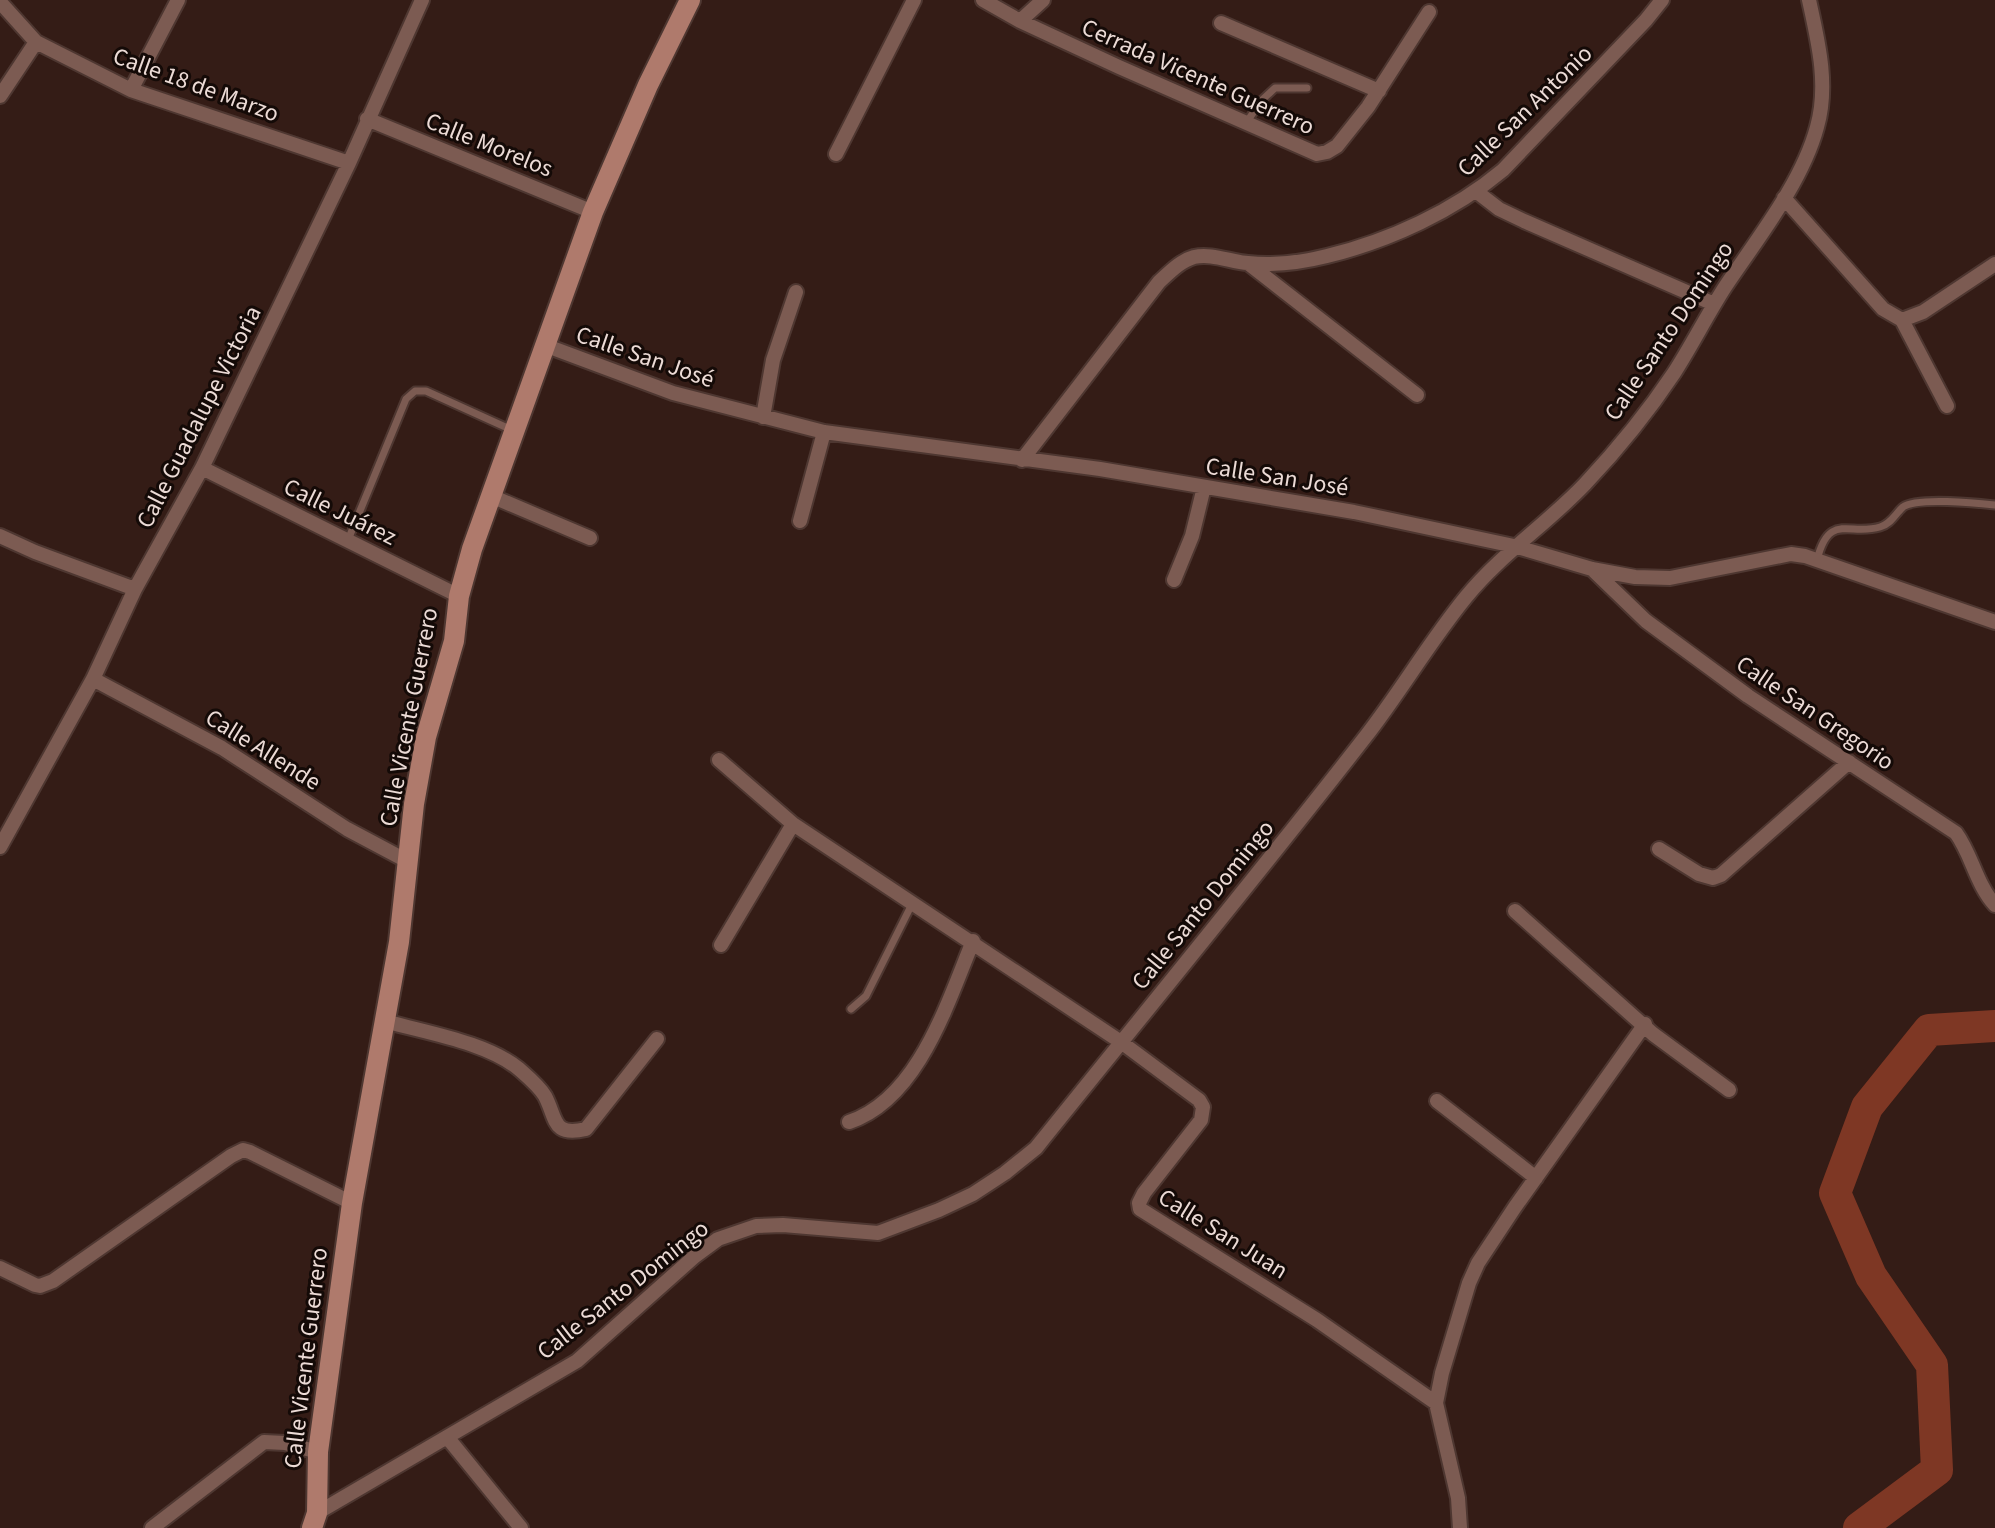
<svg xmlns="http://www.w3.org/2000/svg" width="1995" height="1528" viewBox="0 0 1995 1528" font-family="'Source Sans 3',sans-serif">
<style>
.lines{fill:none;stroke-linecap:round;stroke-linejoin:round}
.river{stroke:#7e3724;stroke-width:32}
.lane-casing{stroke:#4e3731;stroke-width:11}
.street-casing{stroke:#4e3731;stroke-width:18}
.secondary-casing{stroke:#4e3731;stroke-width:24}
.lane{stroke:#7c5b52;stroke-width:7}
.street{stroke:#7c5b52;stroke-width:14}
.secondary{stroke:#af7a6c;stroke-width:20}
.labels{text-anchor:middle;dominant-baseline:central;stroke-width:6;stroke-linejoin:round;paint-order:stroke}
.street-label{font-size:24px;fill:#ecdbd6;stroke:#140a07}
</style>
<rect width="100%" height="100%" fill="#341c16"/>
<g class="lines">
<path class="river" d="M1859,1528L1937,1470L1932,1365L1871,1276L1835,1193L1867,1107L1929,1030L1995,1026"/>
<g class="lane-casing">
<path id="lane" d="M1246,123L1262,100L1275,88H1307
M348,540L406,399L415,391H426L512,430
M1817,560C1829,512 1849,536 1880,527C1891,524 1895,514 1903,507C1916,497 1977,503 1995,505
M851,1009L866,996L912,904"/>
</g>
<g class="street-casing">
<path id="street" d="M983,0L1020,21L1119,67L1317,154L1327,152L1337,146L1368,107L1429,12
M0,2L36,42L131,90L349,163
M1020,21L1043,0
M1221,23L1379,91
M131,90L178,0
M0,96L36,42
M367,119L593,212
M836,154L914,0
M1477,192L1499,209L1524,221L1714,304
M1784,198L1883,309L1902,320L1947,406
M1249,264L1417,395
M1902,320L1923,312L1995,264
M547,346L673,393L824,432L1100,469L1354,512L1514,546L1592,569L1635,577L1670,578L1791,554L1805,556L1995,622
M763,417L773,360L796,292
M1022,460L1159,282C1169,273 1180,261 1194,257C1212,253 1231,262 1248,263C1274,266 1303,262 1327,256C1389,241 1454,211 1503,170L1646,20L1662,0
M202,468L459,596
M491,496L590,538
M800,521L824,432
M0,536L35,552L135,589
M1592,569L1646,621L1748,696L1956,833C1972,855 1976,884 1995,905
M1174,580L1192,536L1204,487
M93,679L222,748L347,829L409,862
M719,760L793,824L1121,1042L1199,1100L1203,1107L1201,1120L1144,1193L1139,1203L1140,1209L1317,1320L1436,1403
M0,847L93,679L135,589L202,468L349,163L422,0
M1659,849L1699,874L1713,878L1721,875L1849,762
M1515,911L1653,1034L1729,1090
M721,945L793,824
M385,1021C427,1033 486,1042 519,1069C528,1077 539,1086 545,1096C557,1119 552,1137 586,1129L657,1039
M1437,1101L1536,1178
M849,1122C918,1099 947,1004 973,941
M0,1268L35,1285L40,1286L53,1281L231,1156L243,1150L250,1152L352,1203
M447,1437L521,1528
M317,1513L577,1361L695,1256L718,1239L756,1226L783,1225L878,1233L939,1210L973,1194L1005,1173L1036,1148C1146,1011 1258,875 1366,736C1401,691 1430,641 1466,597C1501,554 1547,524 1585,484C1617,450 1648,412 1674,373C1692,345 1707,315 1725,287C1757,239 1802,183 1817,127C1829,85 1818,41 1809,0
M152,1528L264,1442L285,1443L318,1452
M1460,1528L1458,1498L1436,1403L1442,1373L1469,1283L1478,1263L1515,1207L1645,1024"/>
</g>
<g class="secondary-casing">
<path id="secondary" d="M312,1528L317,1513L318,1452L352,1203L399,942L414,804L426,737L454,641L459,596L472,549L593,212L648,85L690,0"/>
</g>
<use href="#lane" class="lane"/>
<use href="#street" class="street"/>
<use href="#secondary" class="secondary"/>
</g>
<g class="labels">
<g class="street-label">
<text transform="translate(1198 77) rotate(24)">Cerrada Vicente Guerrero</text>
<text transform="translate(196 85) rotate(20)">Calle 18 de Marzo</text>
<text transform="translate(1525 111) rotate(-44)">Calle San Antonio</text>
<text transform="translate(489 145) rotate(22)">Calle Morelos</text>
<text transform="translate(1669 331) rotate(-56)">Calle Santo Domingo</text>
<text transform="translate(645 357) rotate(19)">Calle San José</text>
<text transform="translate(199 417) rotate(-63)">Calle Guadalupe Victoria</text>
<text transform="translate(1277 477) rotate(9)">Calle San José</text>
<text transform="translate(340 512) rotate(26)">Calle Juárez</text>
<text transform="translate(1815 713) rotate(34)">Calle San Gregorio</text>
<text transform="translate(409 717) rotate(-79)">Calle Vicente Guerrero</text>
<text transform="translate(263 750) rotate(32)">Calle Allende</text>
<text transform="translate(1203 905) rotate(-51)">Calle Santo Domingo</text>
<text transform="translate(1223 1234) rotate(32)">Calle San Juan</text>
<text transform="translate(623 1290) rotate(-38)">Calle Santo Domingo</text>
<text transform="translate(306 1358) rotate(-83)">Calle Vicente Guerrero</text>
</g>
</g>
</svg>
